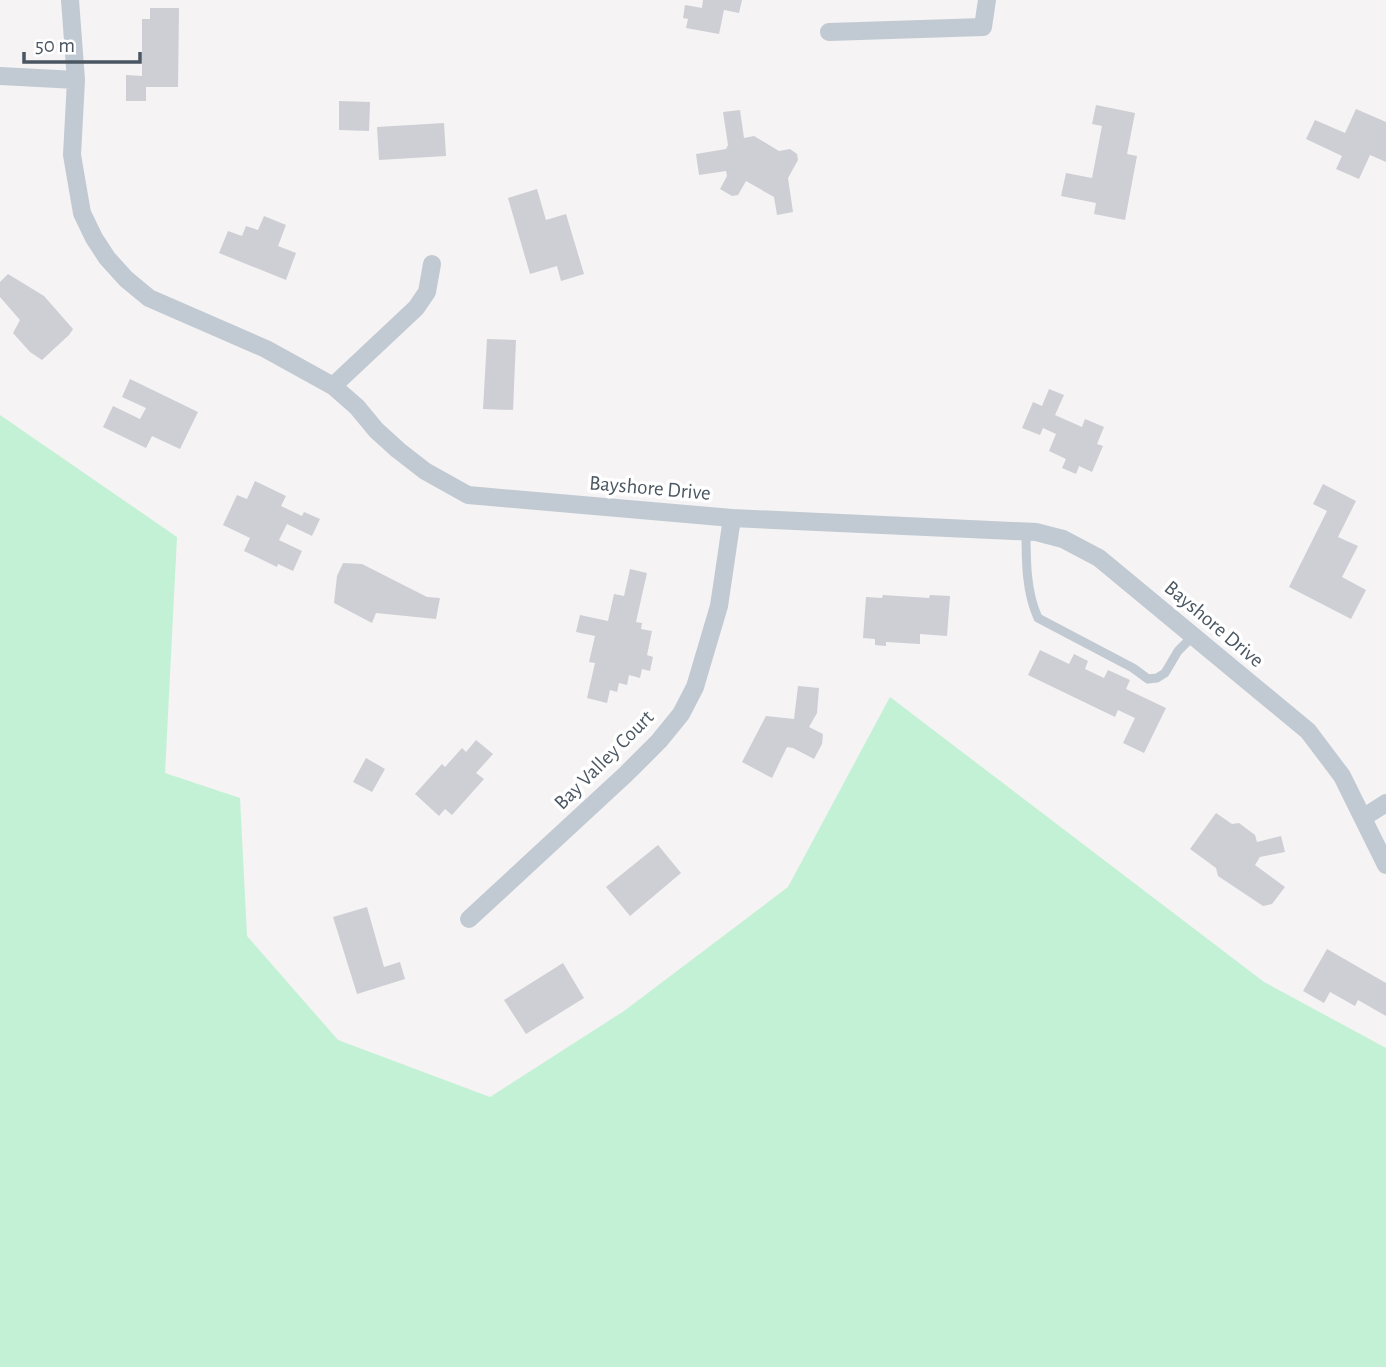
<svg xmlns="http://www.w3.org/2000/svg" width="1386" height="1367" viewBox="0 0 1386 1367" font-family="'Alegreya Sans',sans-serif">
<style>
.green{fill:#c3f1d5}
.building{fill:#cdcfd5}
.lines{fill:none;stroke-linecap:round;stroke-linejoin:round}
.lane{stroke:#c1cad2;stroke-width:9}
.street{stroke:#c1cad2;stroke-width:18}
.labels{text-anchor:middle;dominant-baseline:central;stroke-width:7;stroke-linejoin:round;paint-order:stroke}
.street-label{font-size:21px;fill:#4a5661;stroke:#fff}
</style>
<rect width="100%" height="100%" fill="#f5f3f3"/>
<path class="green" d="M0,415L177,537L165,773L240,798L247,936L338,1040L490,1097L624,1011L788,887L890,697L1264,982L1386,1048V1367H0Z"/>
<path class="building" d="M703,0H742L739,13L724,10L719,34L686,28L688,19L683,18L685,5L702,8Z
M150,8H179L178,87H146V101H126V75L142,76V19H150Z
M339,101L370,102L369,131L339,130Z
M1096,105L1135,113L1127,154L1137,156L1125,220L1094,214L1096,203L1061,196L1066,173L1092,178L1102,126L1092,124Z
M1356,109L1386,122V162L1370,155L1359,179L1336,169L1342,156L1306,139L1315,120L1345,133Z
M740,110L744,138L754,136L779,151L790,149L797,154L798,160L788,178L793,212L777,215L774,197L746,181L738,195L732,196L720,189L727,176L726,171L699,175L696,154L726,149L728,145L723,112Z
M444,123L446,156L379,160L377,127Z
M537,189L546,220L566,214L584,274L561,281L557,266L530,274L508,198Z
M264,216L286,225L278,246L296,253L286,280L219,253L228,231L242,236L246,226L258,230Z
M8,274L44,296L73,329L69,335L42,360L30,352L13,333L20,320L0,297V282Z
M487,339L516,340L513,410L483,409Z
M130,379L198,412L180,449L152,436L146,448L103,427L113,406L140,419L146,408L122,397Z
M1049,389L1064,395L1055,415L1082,427L1085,419L1104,427L1097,444L1103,446L1092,472L1079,466L1076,474L1062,468L1066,459L1049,451L1056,434L1043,428L1040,435L1022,428L1033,402L1042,406Z
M255,481L286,496L281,506L302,516L304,512L320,519L312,536L287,524L279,540L302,551L293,571L278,564L277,567L244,551L250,538L223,525L237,495L247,499Z
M1323,484L1356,501L1338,537L1358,546L1342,577L1366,590L1351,619L1289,587L1327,511L1313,504Z
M343,563L362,564L427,597L440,598L436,619L376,613L372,623L334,603L337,576Z
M630,569L647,573L636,622L642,623L641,629L652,631L647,655L653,657L650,671L642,669L640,678L629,675L627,685L619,683L617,692L610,690L607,703L587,698L595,663L589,662L595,636L576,632L580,615L608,621L614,594L624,596Z
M883,595L929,598L930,595L950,596L947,636L920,634V644L886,642V646L875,645V639L863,638L866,597L882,598Z
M1040,650L1069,664L1074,654L1088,661L1085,669L1104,678L1108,670L1130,680L1126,689L1166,708L1144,753L1123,743L1135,718L1118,710L1115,717L1028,675Z
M798,686L819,688L817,713L809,727L823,734L822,744L814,759L793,748L787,747L772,778L742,762L766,716L794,719Z
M476,740L493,754L476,773L484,779L452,815L445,809L439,816L415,794L442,764L445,767L462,748L466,752Z
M366,758L385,769L372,792L353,782Z
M1216,813L1232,824L1239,823L1255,835L1257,842L1281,836L1285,852L1260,857L1255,865L1285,887L1272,904L1263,906L1218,876L1216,868L1190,849Z
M658,845L681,873L630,916L606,887Z
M367,907L384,967L400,962L405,979L357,994L333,917Z
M1327,949L1386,983V1016L1358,1000L1355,1006L1330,992L1324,1003L1303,991Z
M563,963L584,998L526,1034L504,1000Z"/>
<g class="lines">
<path class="lane" d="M1026,532C1026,560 1026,592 1038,618L1133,668L1148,679L1157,678L1165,673L1178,651L1193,636"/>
<path class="street" d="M70,0L76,80L72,155L82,213L94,238L107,258L126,279L149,298L266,349L333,386L357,407L376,430L398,450L425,471L468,495L732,518L1036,532L1063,539L1099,558L1308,731L1342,776L1386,865
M829,32L983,27L987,0
M0,76L76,80
M333,386L416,308L427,292L432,264
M1364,817L1386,803
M469,919L626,774L659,741L681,714L695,687L719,606L732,518"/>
</g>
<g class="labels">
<g class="street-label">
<text transform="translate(650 488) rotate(5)">Bayshore Drive</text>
<text transform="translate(1214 624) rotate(40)">Bayshore Drive</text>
<text transform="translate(604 760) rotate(-45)">Bay Valley Court</text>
</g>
</g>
<path d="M24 52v10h116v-10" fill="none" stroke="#4a5661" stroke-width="3.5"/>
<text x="35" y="52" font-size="21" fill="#4a5661" stroke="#ffffff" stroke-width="5" paint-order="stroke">50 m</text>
</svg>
